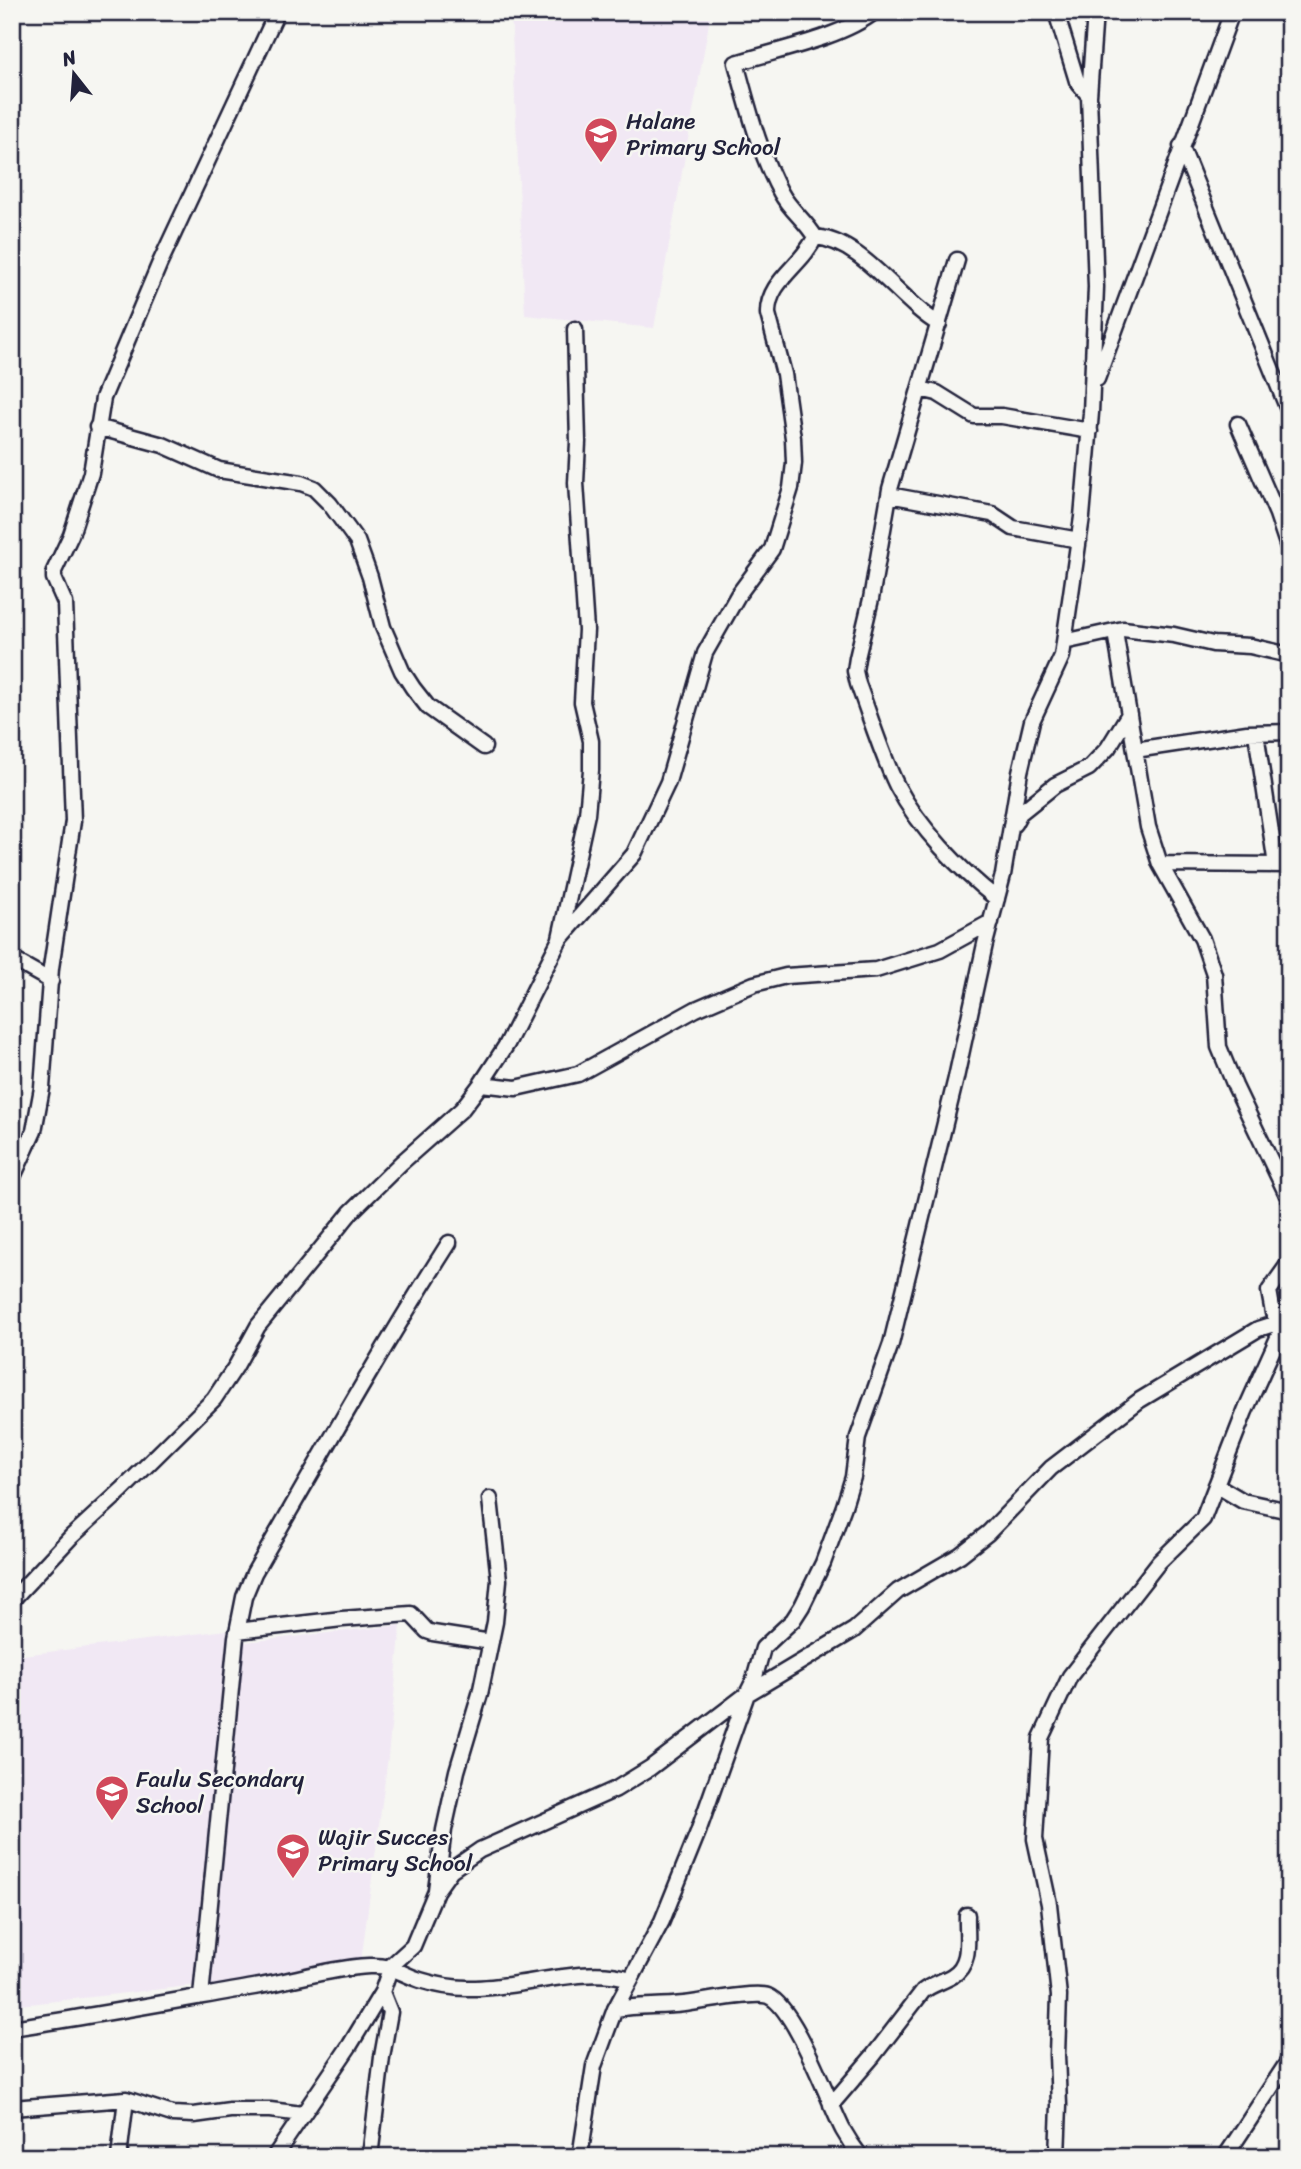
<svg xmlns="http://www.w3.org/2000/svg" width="1301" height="2169" viewBox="0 0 1301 2169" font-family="Sriracha,sans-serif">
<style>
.built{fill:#f1e8f4}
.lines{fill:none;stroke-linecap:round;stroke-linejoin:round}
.minor-casing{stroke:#22223b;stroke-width:19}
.minor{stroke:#f6f6f2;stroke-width:14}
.labels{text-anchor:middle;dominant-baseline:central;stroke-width:5;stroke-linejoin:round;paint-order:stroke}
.poi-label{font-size:23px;fill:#22223b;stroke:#f6f6f2;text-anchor:start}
</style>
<rect width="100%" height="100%" fill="#f6f6f2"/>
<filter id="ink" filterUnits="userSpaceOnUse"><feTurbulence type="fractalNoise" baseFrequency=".0143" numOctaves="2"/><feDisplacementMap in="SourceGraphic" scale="14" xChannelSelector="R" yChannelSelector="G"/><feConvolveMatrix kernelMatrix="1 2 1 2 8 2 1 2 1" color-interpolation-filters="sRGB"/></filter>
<g filter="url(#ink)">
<path class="built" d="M511,12H711L654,328L525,315Z
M401,1625L388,1757L361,1962L203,1993L237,1643Z
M227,1630L197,1985L12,2006V1659L15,1656Z"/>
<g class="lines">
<g class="minor-casing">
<path id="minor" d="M1056,12L1077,81L1089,96
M1181,146L1289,412
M815,237C863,241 899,301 939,324
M957,260L890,489L871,599L857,658L855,671L858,684C870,716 882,756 897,786C919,828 960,870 997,899
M1097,379L1232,12
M920,389L937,393L974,416H1002L1090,431
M1238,424L1277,514L1289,550
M97,427L163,445L219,470L301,483L314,488L330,504L357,541L370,577L383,627L402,671L413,688L428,707L484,747
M889,495L992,514L1013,528L1079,540
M1115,632L1148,827L1160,864L1202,939L1214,974L1219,1047L1235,1086L1289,1199
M1064,642L1123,629L1174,635L1213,644L1250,646L1289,655
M1256,733L1276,865
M1135,750L1247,733L1289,732
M1014,824L1020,813L1055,785L1089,768L1108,748L1129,714
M1160,864L1289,865
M560,938L587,814L591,770V741L582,702L586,630L576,483L578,442L575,329
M12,959L51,981
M481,1084L516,1088L578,1074L696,1009L754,984L786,976L876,970L940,950L991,922
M12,1179L34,1131L42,1088L51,968L73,821L65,603L54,578V571L71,535L91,473L103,398L159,265L277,12
M1216,1485L1243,1501L1289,1511
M12,1600L71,1537L122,1490L214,1399L236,1366L258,1326L351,1212L401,1163L462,1109L481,1084L507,1044L560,939L634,854L668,782L705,653L738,595L772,549L791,488L794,463L793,438L784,374L768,314C767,281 803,265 815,237C806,221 790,210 781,193C759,153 748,106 736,63C777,50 841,38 874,12
M237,1631L342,1619L411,1614L427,1631L433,1633L491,1642
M436,1890L444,1830L457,1771L480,1694L495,1622L499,1580L490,1499
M201,1996L236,1637L244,1597L254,1573C318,1462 380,1351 449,1243
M615,2009C638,2005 660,2007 684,2004C701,2002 755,1991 768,1996C795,2007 829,2103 843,2130C848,2139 854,2148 861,2157
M12,2028C93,2016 174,2001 254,1987C292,1981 330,1968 369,1966C395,1965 398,1973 420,1980C433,1984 453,1988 467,1988C517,1990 584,1964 630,1979
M831,2105L873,2056L923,1991C932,1984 942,1982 952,1976C973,1964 966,1936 967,1915
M12,2108L126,2099L172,2114L194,2115L230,2110H270L302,2114
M119,2157L126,2099
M274,2157L350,2045L382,1992L391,1966L413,1946L436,1891L451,1870L480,1850L616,1789L650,1768L747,1694L854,1630L898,1591L960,1555L988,1533L1051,1468L1140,1400L1258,1329L1289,1319
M370,2157L382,2057L390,2012L382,1992
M580,2157L594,2066L615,2009L662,1921L698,1832L747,1694L754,1680L763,1648L793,1620L802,1606L823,1563L844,1506L853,1477L858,1437L891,1344L956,1078L985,944L1003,875L1020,772L1032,721L1062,656L1082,517L1091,413L1096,287L1089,96L1095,12
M1057,2157L1059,2105L1057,2055L1059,1996L1049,1904L1035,1839L1041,1738L1070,1676L1159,1562L1203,1519L1245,1411L1286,1320L1273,1313L1269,1291L1289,1263
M1225,2157L1289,2060"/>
</g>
<use href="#minor" class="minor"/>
</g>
</g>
<defs>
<g id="school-pin" transform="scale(1.75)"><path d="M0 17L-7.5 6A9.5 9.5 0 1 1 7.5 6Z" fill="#d1495b" stroke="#f6f6f2"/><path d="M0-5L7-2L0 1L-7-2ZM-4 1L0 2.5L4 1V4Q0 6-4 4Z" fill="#fff"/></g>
</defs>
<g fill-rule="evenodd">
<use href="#school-pin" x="601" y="134"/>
<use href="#school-pin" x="112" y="1792"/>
<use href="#school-pin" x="293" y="1850"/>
</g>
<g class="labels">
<g class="poi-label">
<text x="626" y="121">Halane<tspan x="626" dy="26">Primary School</tspan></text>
<text x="136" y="1779">Faulu Secondary<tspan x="136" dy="26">School</tspan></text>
<text x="318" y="1837">Wajir Succes<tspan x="318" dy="26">Primary School</tspan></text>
</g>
</g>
<rect width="1301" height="2169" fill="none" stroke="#f6f6f2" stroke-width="42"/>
<rect x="21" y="21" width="1259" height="2127" fill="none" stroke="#22223b" stroke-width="2.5" filter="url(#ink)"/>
<g transform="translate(74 74) rotate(343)" stroke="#f6f6f2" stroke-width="5" paint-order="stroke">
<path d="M0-5L12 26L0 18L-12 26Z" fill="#22223b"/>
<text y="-10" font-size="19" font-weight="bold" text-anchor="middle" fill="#22223b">N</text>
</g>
</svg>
